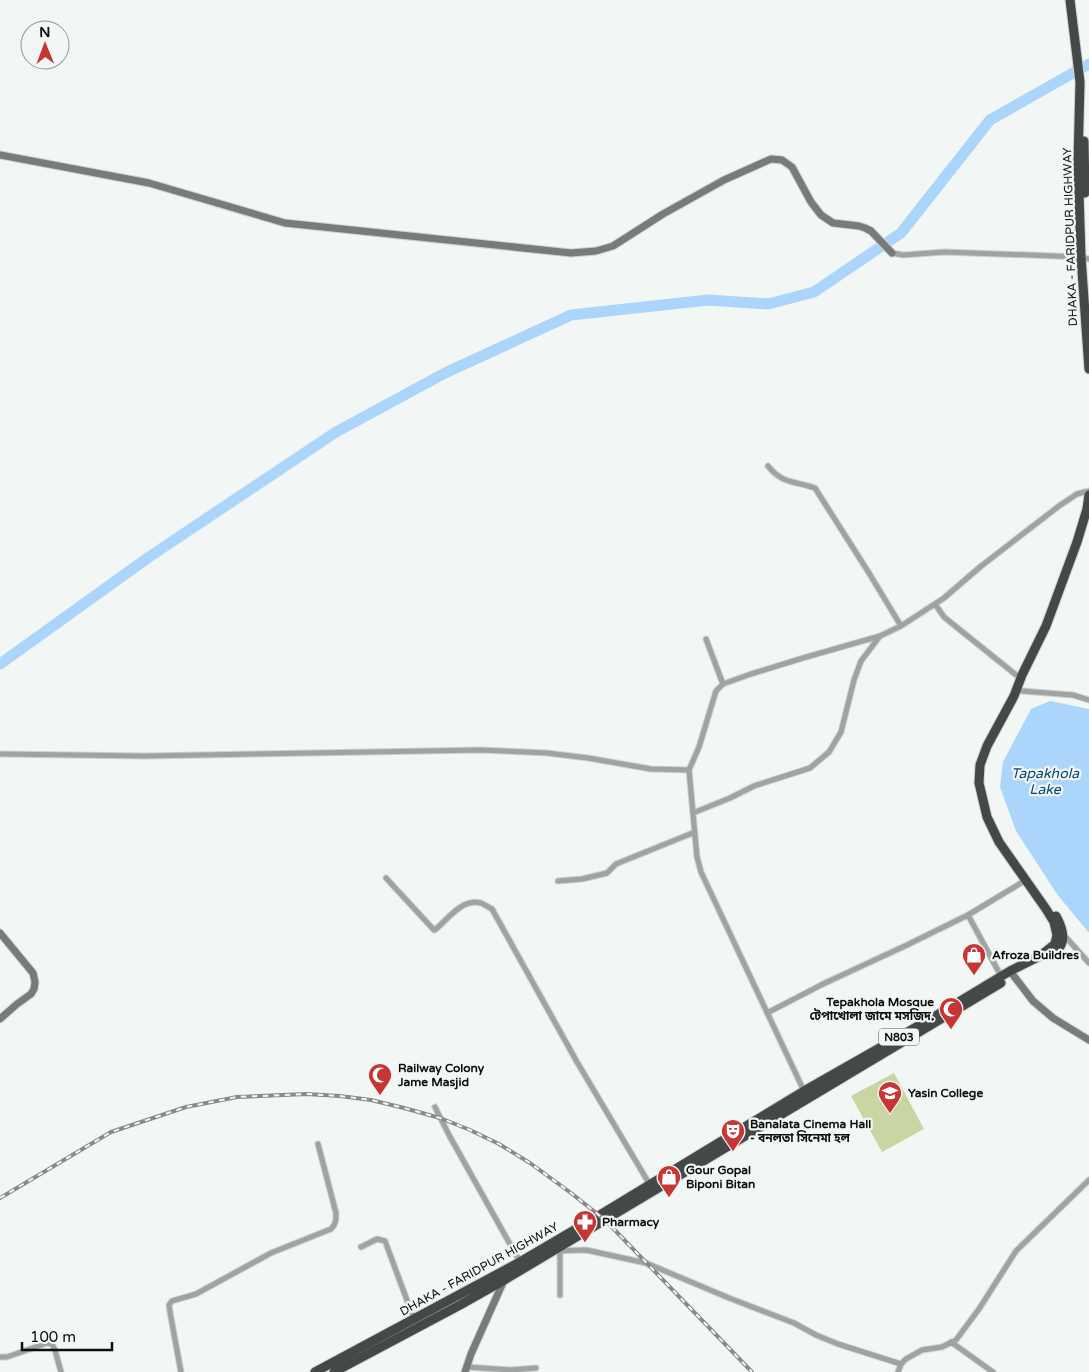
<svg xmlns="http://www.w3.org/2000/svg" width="1089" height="1372" viewBox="0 0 1089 1372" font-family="'Varela Round','Noto Sans Bengali',sans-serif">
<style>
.green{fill:#c9d6a4}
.water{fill:#abd5fa}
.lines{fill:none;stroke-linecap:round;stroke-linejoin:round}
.river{stroke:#abd5fa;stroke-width:11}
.street-casing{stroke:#cdd1d0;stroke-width:7}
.secondary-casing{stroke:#cdd1d0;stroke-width:9}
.highway-casing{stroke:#cdd1d0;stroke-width:11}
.street{stroke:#a1a2a3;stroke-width:5}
.secondary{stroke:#797b7b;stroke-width:7}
.highway{stroke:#454848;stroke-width:9}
.rail-casing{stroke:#888a8a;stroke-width:4}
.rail{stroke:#f2f6f5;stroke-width:2;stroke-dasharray:5.5;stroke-linecap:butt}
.labels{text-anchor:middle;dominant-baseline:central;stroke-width:4.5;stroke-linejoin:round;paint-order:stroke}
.shield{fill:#f2f6f5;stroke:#525453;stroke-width:1}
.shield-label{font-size:11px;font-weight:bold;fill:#0d0e0e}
.street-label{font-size:12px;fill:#0d0e0e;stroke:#f2f6f5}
.poi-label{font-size:12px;font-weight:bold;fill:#0d0e0e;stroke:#f2f6f5;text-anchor:start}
.water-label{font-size:14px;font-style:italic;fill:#064771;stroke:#f2f6f5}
</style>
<rect width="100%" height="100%" fill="#f2f6f5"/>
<path class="green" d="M894,1073L924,1129L882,1152L851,1096Z"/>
<path class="water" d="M1050,701L1089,709V933L1057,894L1016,831L1000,787L1003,762L1031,709Z"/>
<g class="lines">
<path class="river" d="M0,664L149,557L336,432L445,373L571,315L708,300L768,304L814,292L901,233L990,120L1089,64"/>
<g class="street-casing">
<path id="street" d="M892,253L903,255L945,252L1081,257L1089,259
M768,466C782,484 795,481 815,488L869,573L901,626
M935,604L944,617L1021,679
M706,639L723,684
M1022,691L1073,695L1089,700
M0,754L145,756L481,750L547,753L588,758L651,769L689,770
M693,813L730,798L754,786L810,768L829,752L841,732L854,680L861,661L880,636
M386,878L434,930L436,929C448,919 462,898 481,903C484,904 488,907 492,909L577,1062L650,1185
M558,881L582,879L607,873L616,864L695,832
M968,915L1001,976
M1063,934L1089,963
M767,1013L823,984L907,945L968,915L1026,880
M804,1091L701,872L697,857L689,770L699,747L716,691L723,684L751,674L803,658L880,636L901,626L944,598L980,567L1059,506L1077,494L1089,491
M435,1107L449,1135L520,1262
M361,1247L377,1239L385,1241L414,1319
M555,1251L586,1250L646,1263L729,1298L794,1323L816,1335L838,1344L901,1364
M560,1295V1251
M951,1342L993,1372
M0,1357H7L47,1343L52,1344L55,1350L61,1372
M467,1367L510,1370L536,1368
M181,1372L170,1312L169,1305L172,1301L196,1294L271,1253L331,1229C336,1224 336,1220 336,1213L318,1144
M898,1372L901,1364L906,1359L922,1350L942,1347L956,1340L979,1309L1016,1251L1089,1180"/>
</g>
<g class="secondary-casing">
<path id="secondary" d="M0,155L149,183L285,223L571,253L596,251L613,246L663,214L724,180L771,159L782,160L792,167L811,202L821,215L833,223L859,226L865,228L871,231L892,253
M0,933L33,973L35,982L34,989L31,994L17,1004L0,1019
M1010,971L1033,1001L1053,1018L1089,1040
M465,1372L471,1354L505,1278"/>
</g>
<g class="highway-casing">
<path id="highway" d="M1070,0L1080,82L1078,162L1081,257L1089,369
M1084,141L1085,193
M1049,955C1052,953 1057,951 1059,948C1067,938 1061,925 1056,916
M315,1372L520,1262L600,1215L804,1091L927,1021L1010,971L1040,956L1055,944L1057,935L1054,922L1046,909L999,842L987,817L979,783L980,765L987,746L1014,696L1022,675L1046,626L1077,542L1087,509L1089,495
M334,1372L460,1305L506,1279L1001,983"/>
</g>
<use href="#street" class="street"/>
<use href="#secondary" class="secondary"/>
<use href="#highway" class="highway"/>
<g class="rail-casing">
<path id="rail" d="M0,1198L111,1132L186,1107L237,1097L306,1094L340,1096L371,1100L404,1108L440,1118L470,1130L499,1144L530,1163L571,1193L605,1220L752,1372"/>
</g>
<use href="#rail" class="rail"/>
</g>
<defs>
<g id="shop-pin" transform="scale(1.25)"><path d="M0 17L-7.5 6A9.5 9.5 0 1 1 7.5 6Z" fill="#c53635" stroke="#f2f6f5"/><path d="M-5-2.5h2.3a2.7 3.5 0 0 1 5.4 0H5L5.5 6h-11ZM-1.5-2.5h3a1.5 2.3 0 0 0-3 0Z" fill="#fff"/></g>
<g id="mosque-pin" transform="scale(1.25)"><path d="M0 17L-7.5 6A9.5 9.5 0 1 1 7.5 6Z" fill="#c53635" stroke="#f2f6f5"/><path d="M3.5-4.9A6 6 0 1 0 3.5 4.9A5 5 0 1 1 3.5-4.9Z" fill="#fff"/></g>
<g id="university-pin" transform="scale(1.25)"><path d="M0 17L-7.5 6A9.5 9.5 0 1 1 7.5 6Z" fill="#c53635" stroke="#f2f6f5"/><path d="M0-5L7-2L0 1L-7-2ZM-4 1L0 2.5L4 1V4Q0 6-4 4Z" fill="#fff"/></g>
<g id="theatre-pin" transform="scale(1.25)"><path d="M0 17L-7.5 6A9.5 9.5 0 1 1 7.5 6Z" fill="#c53635" stroke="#f2f6f5"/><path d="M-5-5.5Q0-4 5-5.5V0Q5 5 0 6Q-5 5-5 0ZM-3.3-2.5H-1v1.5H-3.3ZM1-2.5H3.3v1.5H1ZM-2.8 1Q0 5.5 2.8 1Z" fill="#fff"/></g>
<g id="pharmacy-pin" transform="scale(1.25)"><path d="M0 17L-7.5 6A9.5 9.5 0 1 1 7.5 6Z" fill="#c53635" stroke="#f2f6f5"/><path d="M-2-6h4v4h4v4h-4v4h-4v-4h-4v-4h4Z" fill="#fff"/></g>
</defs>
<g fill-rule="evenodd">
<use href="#shop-pin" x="974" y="955"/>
<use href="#mosque-pin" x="951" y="1009"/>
<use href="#mosque-pin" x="380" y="1075"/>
<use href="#university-pin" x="890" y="1093"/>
<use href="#theatre-pin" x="733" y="1131"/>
<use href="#shop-pin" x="669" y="1177"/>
<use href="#pharmacy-pin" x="585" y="1222"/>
</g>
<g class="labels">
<rect class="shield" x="879" y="1028.5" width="40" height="17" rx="4"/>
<g class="shield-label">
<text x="899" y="1037">N803</text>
</g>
<g class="street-label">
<text transform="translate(1070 237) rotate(-92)">DHAKA - FARIDPUR HIGHWAY</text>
<text transform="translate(479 1269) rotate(-29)">DHAKA - FARIDPUR HIGHWAY</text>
</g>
<g class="poi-label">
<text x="992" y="955">Afroza Buildres</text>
<text x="934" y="1002" text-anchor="end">Tepakhola Mosque<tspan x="934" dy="14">টেপাখোলা জামে মসজিদ.</tspan></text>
<text x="398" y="1068">Railway Colony<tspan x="398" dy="14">Jame Masjid</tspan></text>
<text x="908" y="1093">Yasin College</text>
<text x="750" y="1124">Banalata Cinema Hall<tspan x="750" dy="14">- বনলতা সিনেমা হল</tspan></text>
<text x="686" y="1170">Gour Gopal<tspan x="686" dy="14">Biponi Bitan</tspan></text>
<text x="602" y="1222">Pharmacy</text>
</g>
<g class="water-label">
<text x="1045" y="773">Tapakhola<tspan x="1045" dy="16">Lake</tspan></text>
</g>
</g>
<g transform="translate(45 45) rotate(359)"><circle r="24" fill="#f2f6f5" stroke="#969999"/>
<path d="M0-4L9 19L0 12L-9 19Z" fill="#c53635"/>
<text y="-8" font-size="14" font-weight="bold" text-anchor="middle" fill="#0d0e0e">N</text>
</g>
<path d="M22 1342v8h90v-8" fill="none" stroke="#0d0e0e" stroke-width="2.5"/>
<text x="30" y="1342" font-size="15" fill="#0d0e0e" stroke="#f2f6f5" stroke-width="4" paint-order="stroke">100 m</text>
</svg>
